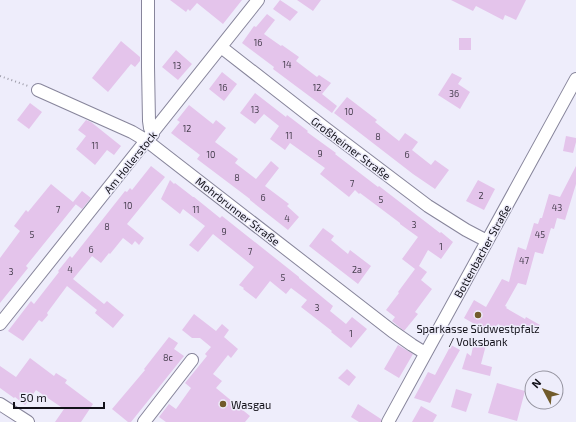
<svg xmlns="http://www.w3.org/2000/svg" width="576" height="422" viewBox="0 0 576 422" font-family="'Exo 2',sans-serif">
<style>
.building{fill:#e4c4eb}
.lines{fill:none;stroke-linecap:round;stroke-linejoin:round}
.minor-casing{stroke:#87859b;stroke-width:14}
.path{stroke:#9e9da9;stroke-width:2;stroke-dasharray:1 3;stroke-linecap:butt}
.minor{stroke:#fff;stroke-width:12}
.poi-dot{fill:#715b2b;stroke:#eeedfb;stroke-width:1.5}
.labels{text-anchor:middle;dominant-baseline:central;stroke-width:3;stroke-linejoin:round;paint-order:stroke}
.number-label{font-size:9px;fill:#463e4e}
.street-label{font-size:11px;fill:#121119;stroke:#eeedfb}
.poi-label{font-size:11px;fill:#121119;stroke:#eeedfb}
</style>
<rect width="100%" height="100%" fill="#eeedfb"/>
<path class="building" d="M170,0H242L223,24L197,3L190,11L188,9L186,12Z
M280,0L298,12L290,21L273,9Z
M297,0H321L313,11Z
M451,0H526L516,20L505,15L503,20L476,6L473,11Z
M267,14L275,20L264,34L281,46L282,45L299,57L296,61L317,77L319,75L331,83L322,94L337,106L332,113L273,69L274,67L242,43L254,26L256,27Z
M459,38H471V50H459Z
M121,41L140,57V61L135,67L131,64L108,92L92,78Z
M176,50L192,64L178,80L162,67Z
M222,72L237,84L224,101L209,89Z
M452,73L462,78L458,84L470,92L460,109L438,95Z
M255,93L286,117L287,115L308,131L307,132L336,153L335,154L378,187L379,186L440,233L441,232L453,242L441,259L428,250L419,266L427,272L421,280L432,289L415,312L418,314L404,331L392,321L395,317L386,310L399,293L398,292L415,269L402,259L418,237L400,224V223L360,193L359,194L355,190L349,197L320,174L325,168L290,143L285,150L270,139L279,126L264,114L255,124L240,113Z
M347,97L377,120L375,122L399,141L405,133L418,142L412,150L431,165L435,160L449,170L435,189L413,174L334,113Z
M30,103L42,112L29,129L17,120Z
M189,105L213,124L216,120L226,128L215,142L238,159L235,163L256,179L271,161L279,168L265,186L289,204L287,206L299,217L288,230L250,200V199L197,159L200,155L171,133L180,122L177,120Z
M86,120L91,122L121,146L114,155L107,150L95,165L76,149L86,136L78,130Z
M566,136L576,138V142L573,153L563,151Z
M151,166L165,177L127,224L144,238L139,245L135,241L132,245L123,238L110,254L109,253L101,263L92,256L73,279L104,304L107,301L124,315L113,328L95,313L97,310L67,286L47,313L48,315L42,322L39,320L23,341L8,331L31,301L34,304L59,272L58,271L70,256L72,258L125,191L127,192L130,188L132,190Z
M576,166V184L565,220L557,218L554,229L551,228L543,254L535,252L526,285L518,283L505,306L507,307L506,308L525,319L526,317L540,325L534,335L521,328L517,335L498,324L492,334L464,318L474,300L486,307L502,279L509,282L518,247L526,250L534,223L538,224L540,218H542L549,194L560,197Z
M170,180L174,184L175,183L193,197H194L220,218L222,216L299,277V278L333,306L330,311L346,324L352,317L367,329L351,348L331,332L332,331L301,307L307,300L291,288L286,294L270,281L256,299L243,289L244,288L239,285L254,267L213,234L198,252L189,245L205,226L183,209L180,214L161,199Z
M478,180L495,189L484,210L466,201Z
M51,184L73,202L82,191L91,198L82,209L74,203L76,204L26,266L28,268L0,303V258L20,231L14,226L26,210L28,212Z
M323,228L334,236L331,240L348,254L350,250L371,266L358,284L309,246Z
M194,314L216,331L222,324L229,330L224,337L238,349L231,358L228,355L213,374L222,381L216,388L250,416L245,422H166L159,417L169,404L176,409L191,388L185,383L207,356L205,354L211,347L200,338H192L182,330Z
M169,337L178,343L174,349L184,356L131,422H128L112,409L145,370L144,369Z
M474,342L486,345L481,364L492,367L490,376L462,369L467,353L471,356Z
M398,345L413,354L399,378L384,369Z
M451,345L460,350L430,403L414,398L428,372L435,375Z
M30,358L54,376L56,373L67,380L65,383L93,404L81,422H55L64,409L36,390L25,405L15,397L14,398L0,388V366L16,377Z
M347,369L356,377L349,386L338,378Z
M497,383L525,391L517,421L488,413Z
M456,389L472,394L466,412L451,407Z
M358,404L381,419V422H359L351,417Z
M421,406L437,415L433,422H412Z"/>
<g class="lines">
<g class="minor-casing">
<path id="minor" d="M148,0V67L149,121L150,128L153,134
M221,47L325,128L428,206L466,230L487,241
M38,90L132,132L147,141L392,331L412,345L425,353
M0,324L258,0
M0,404L28,422
M144,422L192,360
M388,422L576,79"/>
</g>
<path class="path" d="M0,76L28,86"/>
<use href="#minor" class="minor"/>
</g>
<g class="poi-dot">
<circle cx="478" cy="315" r="4"/>
<circle cx="223" cy="404" r="4"/>
</g>
<g class="labels">
<g class="number-label">
<text x="258" y="42">16</text>
<text x="287" y="64">14</text>
<text x="177" y="65">13</text>
<text x="223" y="87">16</text>
<text x="317" y="87">12</text>
<text x="454" y="93">36</text>
<text x="255" y="109">13</text>
<text x="349" y="111">10</text>
<text x="187" y="128">12</text>
<text x="289" y="135">11</text>
<text x="378" y="136">8</text>
<text x="95" y="145">11</text>
<text x="320" y="153">9</text>
<text x="211" y="154">10</text>
<text x="407" y="154">6</text>
<text x="237" y="177">8</text>
<text x="352" y="183">7</text>
<text x="481" y="195">2</text>
<text x="263" y="197">6</text>
<text x="381" y="199">5</text>
<text x="128" y="205">10</text>
<text x="557" y="207">43</text>
<text x="58" y="209">7</text>
<text x="196" y="209">11</text>
<text x="287" y="218">4</text>
<text x="414" y="224">3</text>
<text x="107" y="226">8</text>
<text x="224" y="231">9</text>
<text x="32" y="234">5</text>
<text x="540" y="234">45</text>
<text x="441" y="246">1</text>
<text x="91" y="249">6</text>
<text x="250" y="251">7</text>
<text x="524" y="260">47</text>
<text x="70" y="269">4</text>
<text x="357" y="269">2a</text>
<text x="11" y="271">3</text>
<text x="283" y="277">5</text>
<text x="317" y="307">3</text>
<text x="351" y="333">1</text>
<text x="168" y="357">8c</text>
</g>
<g class="street-label">
<text transform="translate(351 148) rotate(37)">Großheimer Straße</text>
<text transform="translate(130 162) rotate(-51)">Am Hollerstock</text>
<text transform="translate(238 211) rotate(38)">Mohrbrunner Straße</text>
<text transform="translate(482 251) rotate(-61)">Bottenbacher Straße</text>
</g>
<g class="poi-label">
<text x="478" y="328">Sparkasse Südwestpfalz<tspan x="478" dy="13">/ Volksbank</tspan></text>
<text x="231" y="404" text-anchor="start">Wasgau</text>
</g>
</g>
<g transform="translate(544 390) rotate(311)"><circle r="19" fill="#eeedfb" stroke="#9695a1"/>
<path d="M0-3L7 15L0 10L-7 15Z" fill="#715b2b"/>
<text y="-6" font-size="11" font-weight="bold" text-anchor="middle" fill="#121119">N</text>
</g>
<path d="M14 402v6h90v-6" fill="none" stroke="#121119" stroke-width="2"/>
<text x="20" y="402" font-size="12" fill="#121119" stroke="#eeedfb" stroke-width="3" paint-order="stroke">50 m</text>
</svg>
